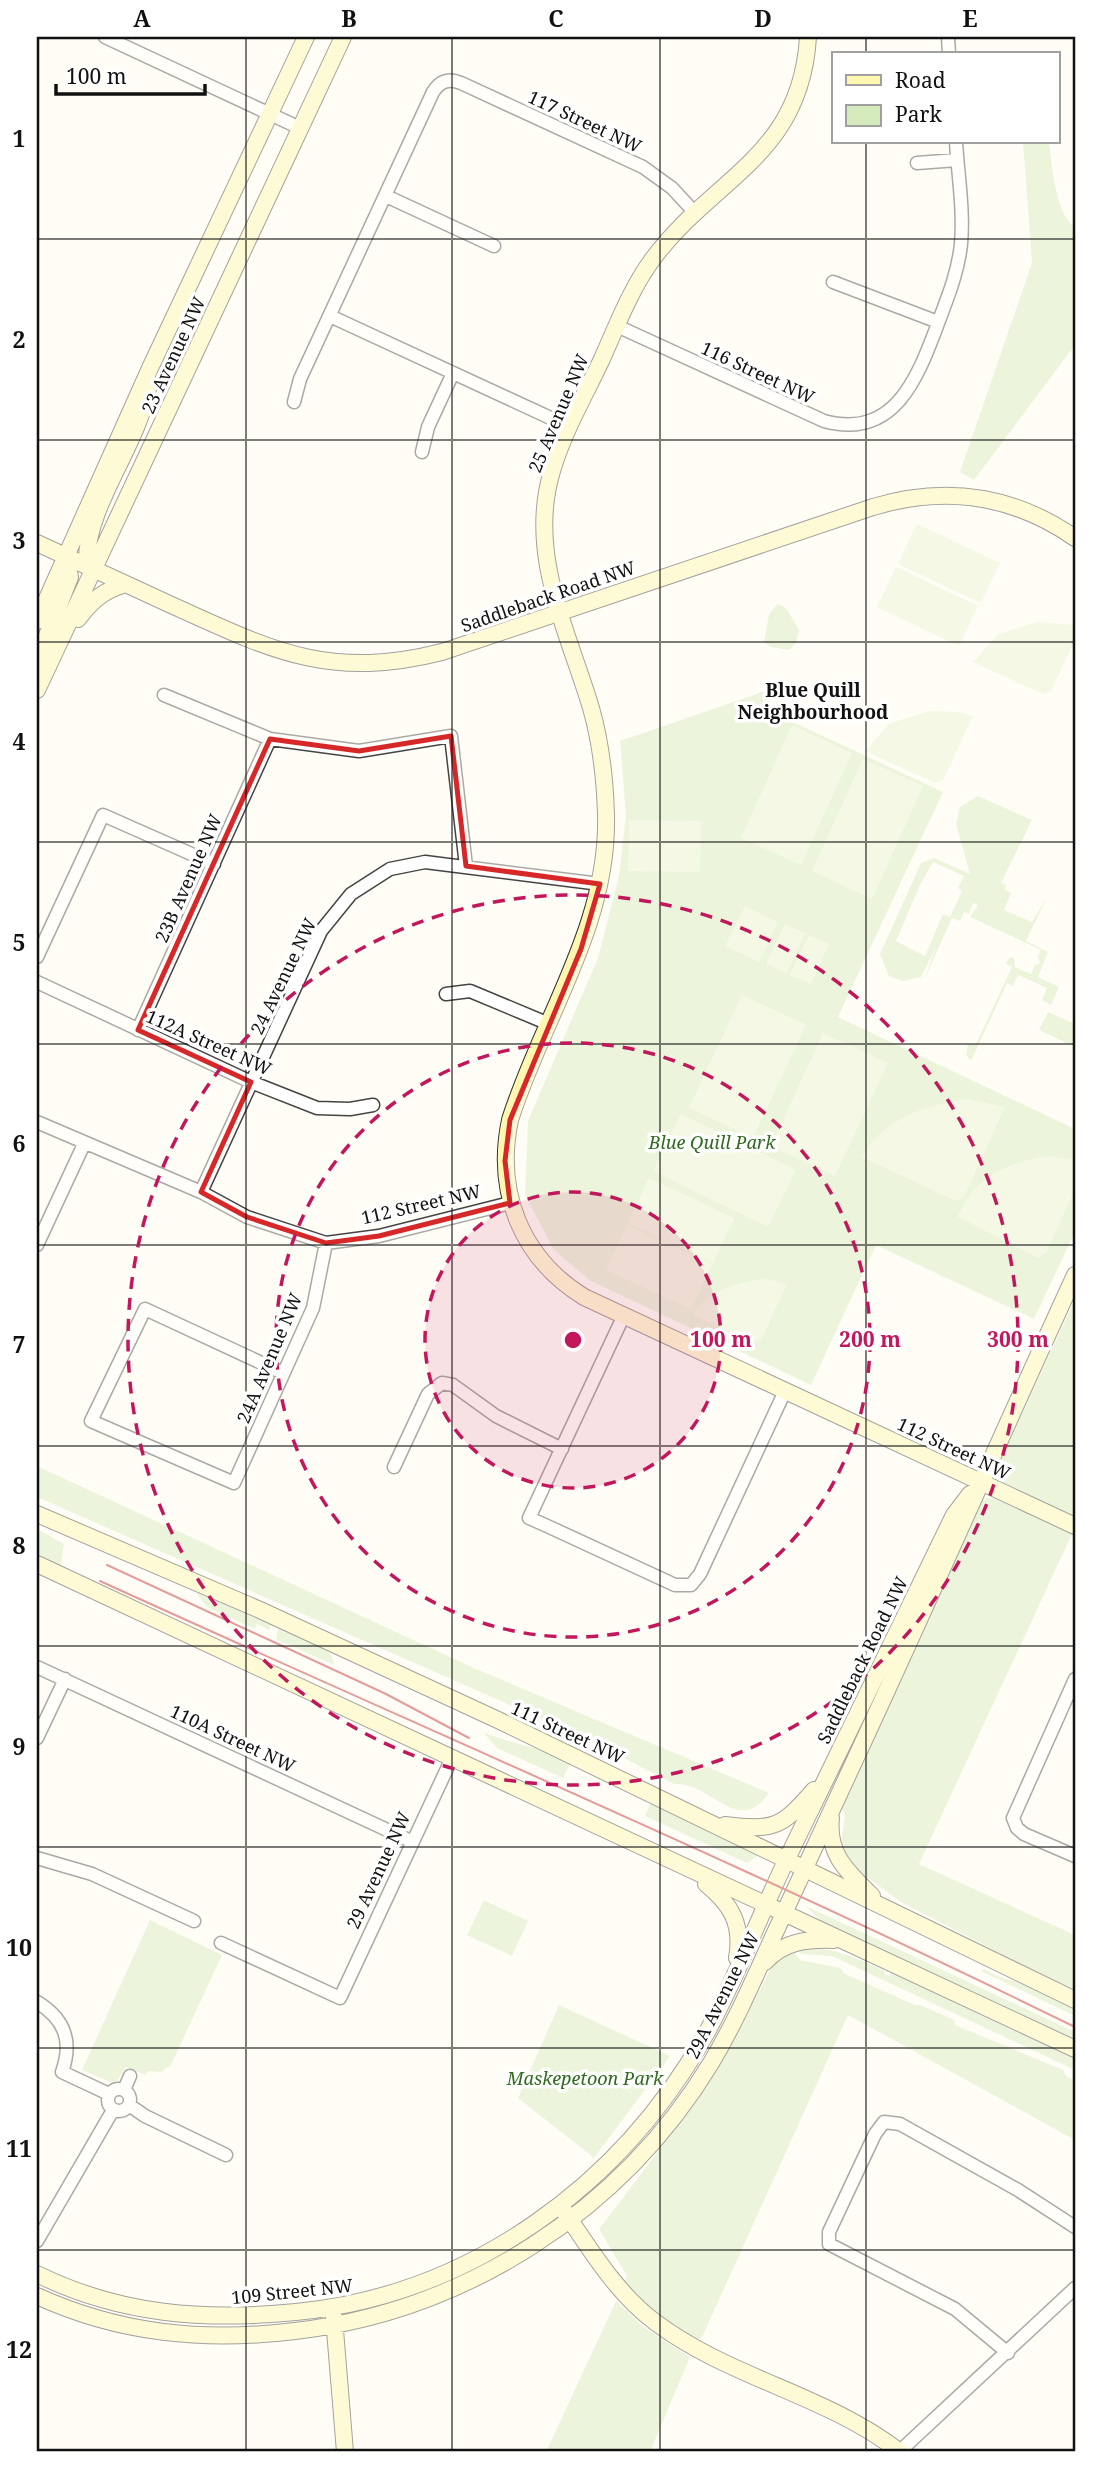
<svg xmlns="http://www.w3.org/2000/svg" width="1112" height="2489" viewBox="0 0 1112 2489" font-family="'Noto Serif',serif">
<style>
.green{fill:#d5ebbd;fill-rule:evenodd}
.pitch{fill:#e6f2cf}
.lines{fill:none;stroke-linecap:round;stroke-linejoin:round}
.street-casing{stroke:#444;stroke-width:15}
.secondary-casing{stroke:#333;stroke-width:18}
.street{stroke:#fff;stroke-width:12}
.secondary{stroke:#fff6b0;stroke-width:16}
.tram{stroke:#c4262e;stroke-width:2}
.marked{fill:none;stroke:#d62828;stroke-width:5;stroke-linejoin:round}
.grid{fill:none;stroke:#111;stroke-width:2;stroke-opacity:0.55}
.ring{fill:none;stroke:#c2185b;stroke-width:3.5;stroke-dasharray:12 9}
.labels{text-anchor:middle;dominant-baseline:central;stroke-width:7;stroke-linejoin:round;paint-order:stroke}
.street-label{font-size:18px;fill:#111;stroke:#fff}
.park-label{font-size:18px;font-style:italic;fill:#2f6b1f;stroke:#fff}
.neighbourhood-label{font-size:19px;font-weight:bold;fill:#111;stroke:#fff}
.centre{fill:#c2185b;stroke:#fff;stroke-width:3.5}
.ring-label{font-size:21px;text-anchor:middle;font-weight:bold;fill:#c2185b;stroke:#fff;stroke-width:7;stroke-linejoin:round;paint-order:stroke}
.neatline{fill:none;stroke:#111;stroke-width:2.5}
.grid-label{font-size:23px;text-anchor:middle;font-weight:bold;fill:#111}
</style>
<rect width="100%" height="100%" fill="#fffdf5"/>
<path class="green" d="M1023,142H1049C1052,165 1055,213 1075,227V345L974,480L960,472L1032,263Z
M778,604L786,608L799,630L796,643L789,650L771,647L764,642L769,614Z
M774,688L765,709L943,792L838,1017L1075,1129V1232L1034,1319L876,1245L811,1385L591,1281L554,1250L525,1195L528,1121L598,958L619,876L626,815L620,741Z
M978,796L1032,820L1001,883L1006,885L1005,890L1011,893L1004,910L1032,922L1047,897L1026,941L1048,952L1038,977L1059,987L1051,1005L1042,1000L1047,988L1018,975L1013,986L1007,983L971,1061L966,1055L968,1044H976L1012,967L1006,964L1009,958H1014L1015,967L1031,974L1035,965L1040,964L1038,956L1041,950L970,917L978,905L973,903L969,914L964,912L960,921L952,918L925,978L935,949L921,977L903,981L889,976L880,954L921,863L934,858L970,874L956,824L960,807ZM933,862L964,876L958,888L962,891L950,917L943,914L925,956L896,941L920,885Z
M1048,1012L1075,1024V1047L1039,1030Z
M1075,1299V1516L1005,1483L996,1471Z
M37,1466L474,1668L769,1793C737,1838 712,1781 674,1784L585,1738L37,1497Z
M987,1498L996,1499L1072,1534L919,1864L1075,1935V1992L901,1902L849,1864L841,1842L845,1816L840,1804L973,1518L981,1501Z
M37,1529L64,1544L61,1566L37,1556Z
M196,1593L272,1623L269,1630L257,1624L255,1629L207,1607Z
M279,1626C295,1634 334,1644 334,1665L276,1639Z
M483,1732C511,1744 542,1748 571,1761L563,1778L497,1748Z
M651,1801L759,1855L747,1863L645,1816Z
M484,1900L528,1921L512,1956L467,1935Z
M806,1906L1075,2032V2042L824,1924Z
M150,1920L222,1955L171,2065L161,2072L148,2071L145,2075L126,2067L115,2084L82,2070Z
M802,1947C834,1947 856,1958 885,1971L884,1974L889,1976L893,1970L1075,2057V2070L832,1956L801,1954L799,1950Z
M792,1949L800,1960L840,1968L845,1974L915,2005H920L954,2020L955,2025L1063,2070L1066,2076L1075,2081V2140L848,2015L703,2335L697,2341L661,2319L624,2283L627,2276L599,2229C665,2144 730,2057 775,1959Z
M983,1969L1002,1978L1026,1984L1075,2008V2016L981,1971Z
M559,2005L670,2056L594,2158L518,2098Z
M616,2301L646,2329L690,2357L650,2452H546Z"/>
<path class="pitch" d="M917,524L1000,563L981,603L898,564Z
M896,567L978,606L959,646L877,607Z
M1038,622L1075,625V640L1051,691L1043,694L973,662L998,634Z
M930,711L958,712L973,716L943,780L935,783L865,751L890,723Z
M792,725L852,753L801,865L741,838Z
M863,759L923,786L872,899L812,871Z
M629,820L701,821L700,872L628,871Z
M745,906L778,922L759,962L725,946Z
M785,924L805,933L787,973L766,964Z
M809,935L829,944L811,984L790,975Z
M742,995L806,1025L753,1138L689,1108Z
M823,1033L888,1063L835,1176L771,1146Z
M966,1099L1005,1107L964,1197L956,1201L862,1157C883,1118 924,1106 966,1099Z
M681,1114L796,1170L768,1227L653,1171Z
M1048,1156L1075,1160V1190L1046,1253L1038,1258L958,1217C972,1178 1009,1162 1048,1156Z
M649,1178L734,1218L713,1263L628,1223Z
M627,1225L712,1264L691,1309L606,1270Z
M767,1279L787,1284L762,1338L755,1342L693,1315C707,1291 741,1280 767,1279Z"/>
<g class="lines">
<g class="street-casing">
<path id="street" d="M105,37L300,128
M948,37L949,54
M917,163L957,160
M386,196L494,246
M833,282L938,322
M330,316L570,427
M617,326L824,421C894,440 917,379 937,326C947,299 958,273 961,244C964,210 958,175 956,142
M294,402L300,379L433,92C440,81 449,78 461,83L643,167L672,188L696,214
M422,452L428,427L453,373
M164,695L270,739L359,751L451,736L466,866
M37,957L103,815L214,864
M37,982L251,1082L317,1108L350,1109L373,1105
M446,994L470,991L549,1024
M138,1030L270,739
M37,1122L201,1192L247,1217L326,1243L379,1236L510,1203
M201,1192L321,931L351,894L390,869L425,862L600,884
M37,1245L84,1144
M624,1315L529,1518L545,1525L675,1585H691L700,1574L785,1391
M283,1373L145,1309L91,1421L234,1483L313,1308L326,1243
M394,1467L428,1394L442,1383L453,1385L496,1416L562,1449
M37,1667L413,1842
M1075,1679L1013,1818L1017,1828L1024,1834L1075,1856
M37,1738L65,1679
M37,1858L92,1874L194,1921
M221,1943L340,1998L452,1758
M37,2002C65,2019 73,2041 62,2072L109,2094
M108 2100a11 11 0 1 1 22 0a11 11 0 1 1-22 0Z
M124,2090L130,2076
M129,2105L145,2116L226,2155
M37,2241L113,2110
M1008,2353L955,2309L829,2244V2232L875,2134L884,2122L900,2124L1018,2190L1075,2227
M899,2452L1075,2288"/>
</g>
<g class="secondary-casing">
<path id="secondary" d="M808,37C801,157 712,178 652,260C630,290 616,328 601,361C584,397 563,433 552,471C527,553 568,631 591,708C601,743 605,779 606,815C609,926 542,1018 510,1120C495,1192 521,1258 584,1297L1075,1526
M37,543C80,563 124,583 167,603C269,649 327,681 442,652L873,507C946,485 1013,495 1075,538
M94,569L87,561C86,507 138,445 148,389
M78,619C91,601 104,590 126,584
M37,621L151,366L306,37
M37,661L70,577L66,557
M37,690L343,37
M37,1514L260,1610L498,1720L1075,2000
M37,1564L1075,2049
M831,1818C827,1855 848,1872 872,1896
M725,1825C775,1831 782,1827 814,1790
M706,1884C731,1904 743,1924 737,1958
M765,1962C784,1941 807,1939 834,1940
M564,2211C590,2249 617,2294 655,2322C729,2378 827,2395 900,2452
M37,2274C120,2315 205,2321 296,2312C471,2295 622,2185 707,2032C736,1978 758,1920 784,1865C841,1748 897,1631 954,1515L970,1494
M37,2296C120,2334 205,2342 295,2331C466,2311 621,2211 711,2063C735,2023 754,1979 773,1937C800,1879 826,1822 853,1764C929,1601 1000,1438 1075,1275
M334,2318L345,2452"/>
</g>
<use href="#street" class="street"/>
<use href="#secondary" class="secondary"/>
<path class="tram" d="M107,1565L386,1694L469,1738
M100,1581C425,1729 755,1870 1075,2027"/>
</g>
<path d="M0 0H1112V2489H0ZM451,736L466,866L600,884L581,949L510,1120L505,1161L510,1203L379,1236L326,1243L247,1217L201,1192L251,1082L138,1030L270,739L359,751Z" fill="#fffdf5" fill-opacity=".55" fill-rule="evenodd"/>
<path class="marked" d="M451,736L466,866L600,884L581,949L510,1120L505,1161L510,1203L379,1236L326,1243L247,1217L201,1192L251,1082L138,1030L270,739L359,751Z"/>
<path class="grid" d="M246,37V2452M452,37V2452M660,37V2452M866,37V54M866,142V2452M37,239H1075M37,440H1075M37,642H1075M37,842H1075M37,1044H1075M37,1245H1075M37,1446H1075M37,1646H1075M37,1847H1075M37,2048H1075M37,2250H1075"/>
<circle cx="573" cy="1340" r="148" fill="#c2185b" fill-opacity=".12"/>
<g class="ring">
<circle cx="573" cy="1340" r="148"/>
<circle cx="573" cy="1340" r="297"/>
<circle cx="573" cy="1340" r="445"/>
</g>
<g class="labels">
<g class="street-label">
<text transform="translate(585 121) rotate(25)">117 Street NW</text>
<text transform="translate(173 355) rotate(-65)">23 Avenue NW</text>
<text transform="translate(758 372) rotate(25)">116 Street NW</text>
<text transform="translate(558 413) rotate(-67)">25 Avenue NW</text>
<text transform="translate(548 596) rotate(-19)">Saddleback Road NW</text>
<text transform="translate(188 878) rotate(-66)">23B Avenue NW</text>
<text transform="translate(283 976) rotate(-64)">24 Avenue NW</text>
<text transform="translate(209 1042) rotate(24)">112A Street NW</text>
<text transform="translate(421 1204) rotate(-13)">112 Street NW</text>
<text transform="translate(269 1358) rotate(-67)">24A Avenue NW</text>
<text transform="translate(954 1448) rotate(25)">112 Street NW</text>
<text transform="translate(862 1660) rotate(-64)">Saddleback Road NW</text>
<text transform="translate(568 1732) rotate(25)">111 Street NW</text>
<text transform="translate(233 1738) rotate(25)">110A Street NW</text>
<text transform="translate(378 1870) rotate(-65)">29 Avenue NW</text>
<text transform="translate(722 1995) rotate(-63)">29A Avenue NW</text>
<text transform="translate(292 2291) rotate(-6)">109 Street NW</text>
</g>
<g class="park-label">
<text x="712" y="1142">Blue Quill Park</text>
<text x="585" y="2078">Maskepetoon Park</text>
</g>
<g class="neighbourhood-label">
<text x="813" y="690">Blue Quill<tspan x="813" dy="22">Neighbourhood</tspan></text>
</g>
</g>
<circle cx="573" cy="1340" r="10" class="centre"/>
<g class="ring-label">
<text x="721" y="1347">100 m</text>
<text x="870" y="1347">200 m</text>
<text x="1018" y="1347">300 m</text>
</g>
<rect width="1112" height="2489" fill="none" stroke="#ffffff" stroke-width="77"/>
<rect x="832" y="52" width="228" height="91" fill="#ffffff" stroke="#a0a0a0" stroke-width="2"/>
<rect x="846" y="75" width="35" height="10" fill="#fff6b0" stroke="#a0a0a0" stroke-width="2"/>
<text x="895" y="88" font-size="21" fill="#111111">Road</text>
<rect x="846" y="105" width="35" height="21" fill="#d5ebbd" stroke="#a0a0a0" stroke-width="2"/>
<text x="895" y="122" font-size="21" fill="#111111">Park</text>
<path d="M56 84v10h149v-10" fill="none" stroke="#111111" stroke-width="3.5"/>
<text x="66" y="84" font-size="21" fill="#111111" stroke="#ffffff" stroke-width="5" paint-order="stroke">100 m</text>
<rect x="38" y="38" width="1036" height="2412" class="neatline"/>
<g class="grid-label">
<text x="142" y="27">A</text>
<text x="349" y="27">B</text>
<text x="556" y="27">C</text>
<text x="763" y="27">D</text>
<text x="970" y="27">E</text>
<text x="19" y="147">1</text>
<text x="19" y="348">2</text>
<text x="19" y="549">3</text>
<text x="19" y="750">4</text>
<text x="19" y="951">5</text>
<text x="19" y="1152">6</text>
<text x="19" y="1353">7</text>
<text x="19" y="1554">8</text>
<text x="19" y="1755">9</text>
<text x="19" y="1956">10</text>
<text x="19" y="2157">11</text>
<text x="19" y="2358">12</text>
</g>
</svg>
